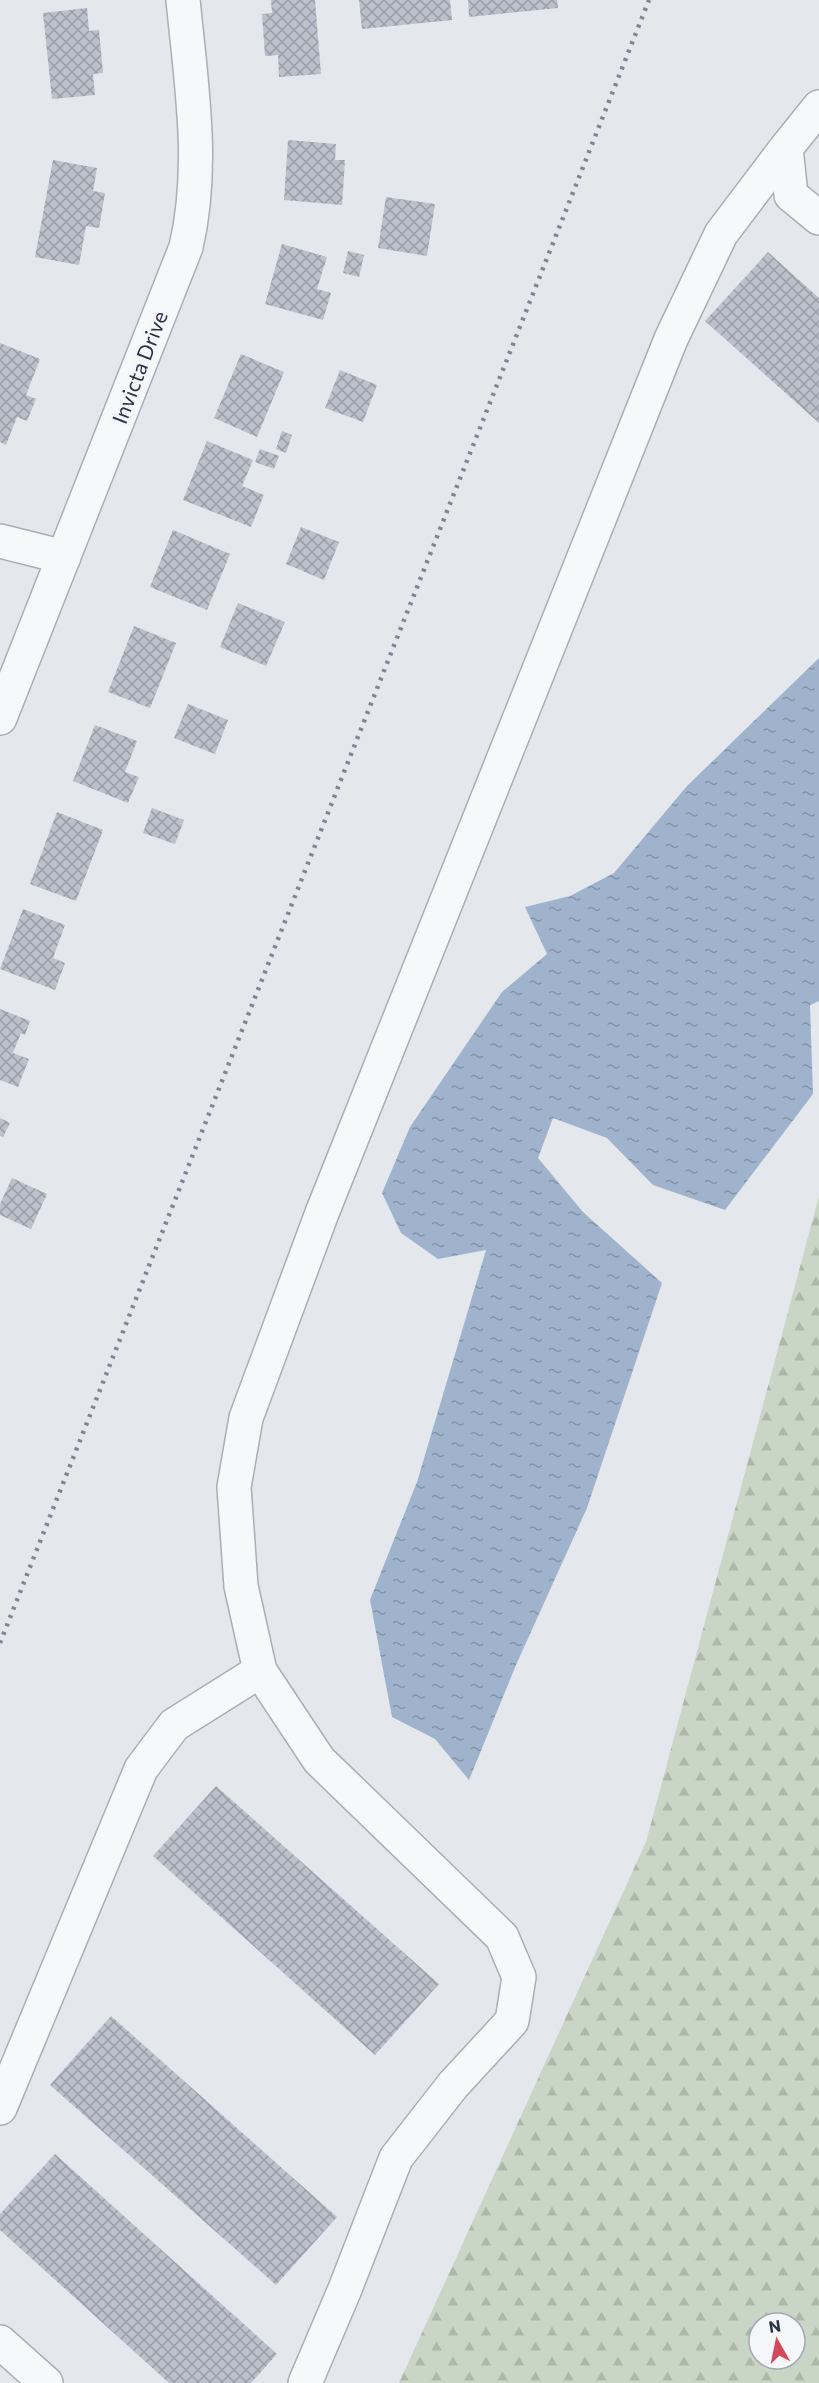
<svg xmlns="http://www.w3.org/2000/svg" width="819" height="2383" viewBox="0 0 819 2383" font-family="Commissioner,sans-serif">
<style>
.forest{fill:url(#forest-firs);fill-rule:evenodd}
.water{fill:url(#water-ripples)}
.building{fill:url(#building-cross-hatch)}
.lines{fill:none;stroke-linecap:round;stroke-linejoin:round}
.minor-casing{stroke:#a9aeb7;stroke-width:36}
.minor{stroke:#f7f8fa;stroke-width:33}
.rail{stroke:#7d8696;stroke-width:4.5;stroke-dasharray:3 6;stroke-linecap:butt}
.labels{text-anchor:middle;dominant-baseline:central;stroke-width:6;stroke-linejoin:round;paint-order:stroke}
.street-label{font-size:21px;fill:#2b3445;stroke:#f4f6f9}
</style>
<defs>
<pattern id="forest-firs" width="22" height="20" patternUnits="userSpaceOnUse" patternTransform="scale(1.5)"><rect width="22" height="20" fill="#c9d6c5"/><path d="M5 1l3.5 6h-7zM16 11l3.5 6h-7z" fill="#adb8ab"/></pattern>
<pattern id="water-ripples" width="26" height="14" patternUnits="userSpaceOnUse" patternTransform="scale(1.5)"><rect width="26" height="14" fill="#9fb4cc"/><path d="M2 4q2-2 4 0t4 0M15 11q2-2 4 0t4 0" fill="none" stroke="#8293a7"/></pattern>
<pattern id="building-cross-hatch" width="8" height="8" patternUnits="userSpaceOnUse" patternTransform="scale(1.5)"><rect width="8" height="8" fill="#bbc0ca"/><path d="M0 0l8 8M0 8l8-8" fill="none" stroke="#989da6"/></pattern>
</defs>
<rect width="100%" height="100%" fill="#e4e7ec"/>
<path class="forest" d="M819,1196V2383H399L646,1842ZM759,2323H795V2359H759Z"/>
<path class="water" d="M819,658V1001L810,1005L813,1094L725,1210L653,1185L607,1138L553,1118L538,1158L583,1212L662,1283L587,1508L516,1665L469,1780L435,1739L392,1717L370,1600L417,1482L486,1250L438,1259L401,1233L382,1193L410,1127L502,992L547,954L525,907L570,896L614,873L687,786Z"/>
<path class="building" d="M271,0H315L321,74L279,77L278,55L265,56L262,14L272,13Z
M359,0H450L452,20L362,29Z
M468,0H557L558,8L469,17Z
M87,8L89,31L99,30L103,73L93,74L95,95L52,99L43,13Z
M288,140L336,144L335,160H345L342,205L284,200Z
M53,160L97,168L93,191L105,193L99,228L86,226L79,265L35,257Z
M386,197L435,204L427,256L378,248Z
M282,244L327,257L317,289L331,293L323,320L265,304Z
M348,251L364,255L359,277L343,273Z
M768,252L819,298V423L705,321Z
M0,343L40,359L26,395L36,399L27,421L17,417L6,445L0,442Z
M241,354L284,372L257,437L214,418Z
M340,370L377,385L363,422L325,408Z
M282,431L292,435L286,453L276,449Z
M207,441L253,460L242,486L264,495L251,527L183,500Z
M260,449L279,456L274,469L255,462Z
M301,527L339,542L324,580L286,564Z
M173,530L230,554L207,610L150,587Z
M238,603L285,622L266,666L220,647Z
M134,626L176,643L150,708L108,692Z
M188,704L228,720L215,754L174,738Z
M95,725L137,741L125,772L139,777L128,803L73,781Z
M152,808L184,820L175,844L143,833Z
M57,812L103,830L76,901L30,884Z
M23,909L65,925L53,958L65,963L55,990L0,969Z
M0,1009L30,1021L25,1035L21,1033L13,1053L29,1059L18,1087L0,1080Z
M0,1118L10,1123L3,1137L0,1136Z
M12,1178L47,1194L31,1229L0,1215V1204Z
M216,1786L439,1984L375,2055L153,1856Z
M111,2016L337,2217L276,2285L50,2085Z
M55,2154L277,2354L251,2383H169L0,2230V2214Z"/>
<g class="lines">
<g class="minor-casing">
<path id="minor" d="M819,107L786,148L791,195L819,218
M0,541L64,557
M0,718L186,247C205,166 191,82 183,0
M0,2108L141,1769L174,1725L260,1671
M0,2342L46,2383
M305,2383L345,2289L396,2158L453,2085L512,2021L519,1977L502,1937L319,1760L260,1671L241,1586L234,1487L246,1418L322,1213L671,339L721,234L786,148"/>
</g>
<use href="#minor" class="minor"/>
<path class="rail" d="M0,1643L649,0"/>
</g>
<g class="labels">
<g class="street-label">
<text transform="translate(139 367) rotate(-69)">Invicta Drive</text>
</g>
</g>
<g transform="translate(777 2341) rotate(351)"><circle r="28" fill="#f4f6f9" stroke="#a4a8b1" stroke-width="1.5"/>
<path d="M0-4.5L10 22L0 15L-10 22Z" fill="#d1495b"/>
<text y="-9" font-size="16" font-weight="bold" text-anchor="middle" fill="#2b3445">N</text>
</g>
</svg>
